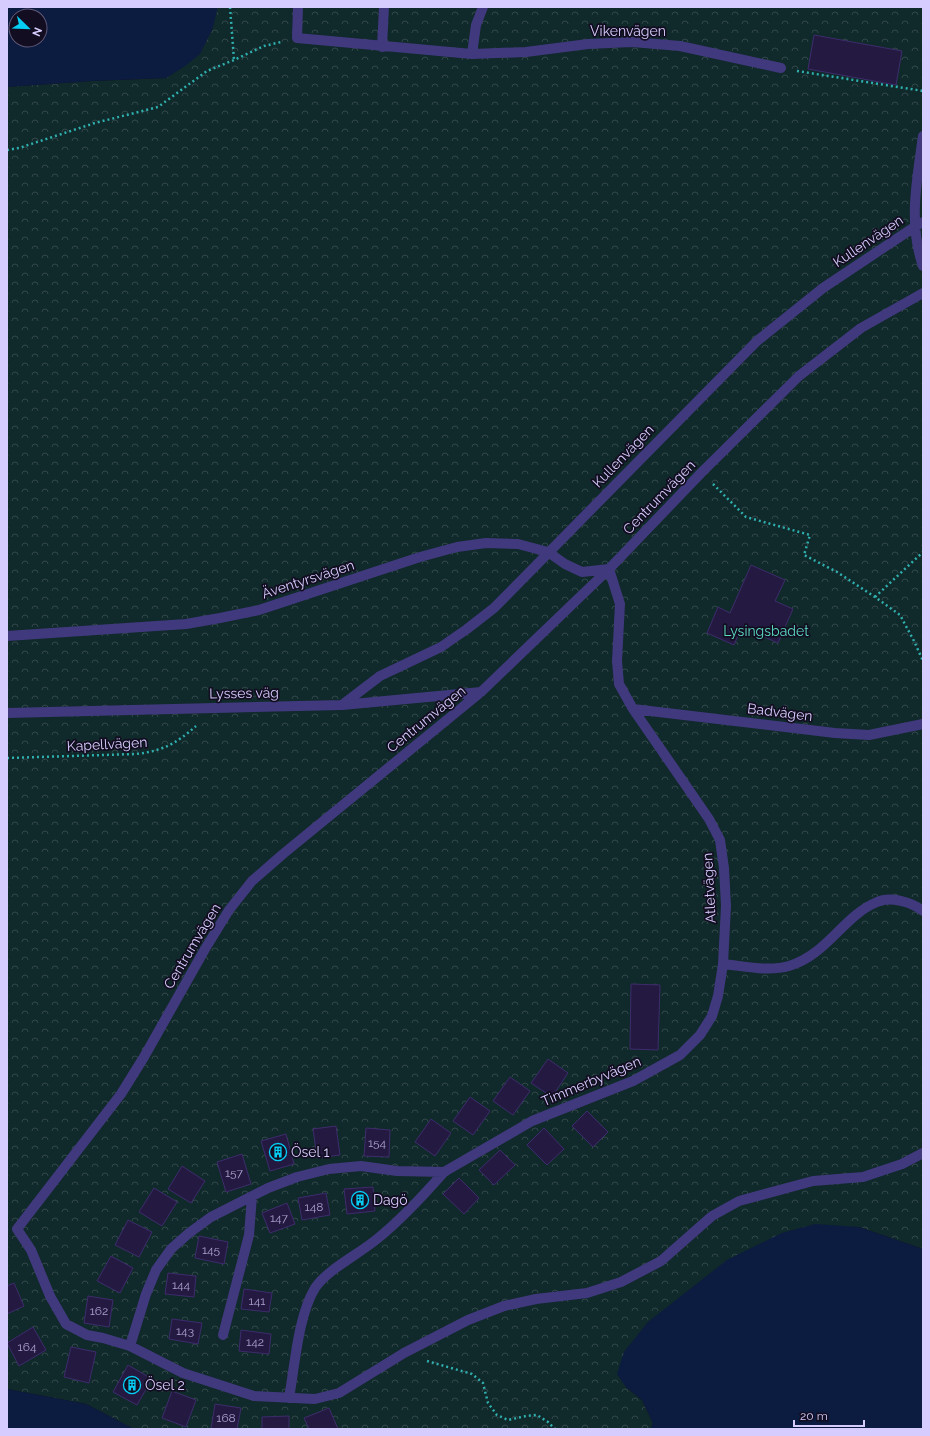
<svg xmlns="http://www.w3.org/2000/svg" width="930" height="1436" viewBox="0 0 930 1436" font-family="Raleway,sans-serif">
<style>
.park{fill:url(#park-crowns)}
.water{fill:#0c1c40;fill-rule:evenodd}
.building{fill:#241a41;stroke:#3d2c6c}
.lines{fill:none;stroke-linecap:round;stroke-linejoin:round}
.path{stroke:#30afaf;stroke-width:2.5;stroke-dasharray:2 3;stroke-linecap:butt}
.lane{stroke:#40397e;stroke-width:10}
.labels{text-anchor:middle;dominant-baseline:central;stroke-width:3.5;stroke-linejoin:round;paint-order:stroke}
.number-label{font-size:12px;fill:#aaa0cf}
.street-label{font-size:14px;fill:#d6cdfe;stroke:#120d20}
.park-label{font-size:14px;fill:#5bdcc3;stroke:#120d20}
.poi-label{font-size:14px;fill:#d6cdfe;stroke:#120d20;text-anchor:start}
</style>
<defs>
<pattern id="park-crowns" width="20" height="18" patternUnits="userSpaceOnUse"><rect width="20" height="18" fill="#10292a"/><path d="M2 6a3 3 0 1 1 6 0M12 15a3 3 0 1 1 6 0" fill="none" stroke="#32474a"/></pattern>
</defs>
<rect width="100%" height="100%" fill="#120d20"/>
<path class="park" d="M217,7H923V1249L859,1227L626,1387L642,1400L653,1423L651,1429H134L86,1404L7,1389V87L91,81L166,78L217,11Z"/>
<path class="water" d="M7,7H217V11L212,30L200,54L185,66L166,78L91,81L7,87ZM16,16H40V40H16Z
M815,1224L859,1227L923,1249V1429H651L653,1423L642,1400L626,1387L617,1374L624,1352L648,1322L727,1260L782,1233Z
M7,1389L86,1404L134,1429H7Z"/>
<path class="building" d="M814,35L902,51L896,85L808,69Z
M751,565L785,580L775,601L793,609L778,643L742,627L734,645L707,633L718,607L730,613Z
M631,984L660,985L658,1050L630,1049Z
M548,1059L568,1073L552,1097L531,1083Z
M510,1077L530,1091L513,1115L493,1101Z
M470,1097L490,1111L473,1135L453,1121Z
M587,1111L608,1132L593,1147L572,1126Z
M431,1119L451,1133L435,1156L415,1142Z
M336,1126L340,1155L317,1158L313,1129Z
M366,1128L390,1130L389,1157L364,1156Z
M544,1128L564,1149L547,1165L527,1145Z
M286,1134L294,1164L270,1171L261,1141Z
M500,1150L515,1165L494,1185L479,1170Z
M242,1154L251,1184L226,1192L217,1162Z
M182,1166L205,1181L191,1203L168,1189Z
M459,1178L479,1198L464,1214L443,1194Z
M373,1187L375,1211L347,1214L344,1189Z
M154,1188L177,1202L162,1226L139,1212Z
M326,1193L330,1215L302,1220L298,1198Z
M287,1203L295,1224L270,1233L262,1213Z
M128,1220L152,1232L139,1257L115,1245Z
M199,1236L228,1242L224,1264L195,1258Z
M111,1256L133,1268L120,1293L97,1281Z
M168,1273L196,1276L194,1297L165,1294Z
M14,1283L24,1306L7,1314V1286Z
M244,1289L272,1293L269,1312L241,1309Z
M88,1296L113,1300L109,1327L84,1323Z
M172,1319L202,1323L198,1344L169,1339Z
M33,1327L46,1350L19,1366L7,1343Z
M241,1330L271,1334L269,1354L239,1351Z
M71,1347L96,1352L89,1383L64,1377Z
M128,1365L152,1379L137,1405L113,1392Z
M172,1391L196,1400L186,1427L162,1418Z
M215,1404L241,1408L237,1429H211Z
M329,1408L338,1429H309L304,1418Z
M289,1416V1429H262V1417Z"/>
<g class="lines">
<path class="path" d="M230,7L234,60
M797,71L923,91
M7,150L19,148L95,123L158,107L207,71L234,60L264,46L281,42
M713,484L746,517L810,535L804,555L837,572L875,597L900,615L914,641L923,661
M875,597L923,552
M7,758L136,754C162,751 176,744 196,726
M427,1361L472,1374L483,1383L488,1403L497,1415L508,1420L526,1416L537,1415L548,1422L555,1429"/>
<path class="lane" d="M298,7L297,38L472,54L526,52L588,44L632,42L680,46L781,68
M382,47L384,7
M472,54L476,25L483,7
M923,136C917,179 908,224 923,266
M7,636L186,624L220,618L259,610L420,557L457,547L486,543L518,544L548,552L565,564L582,572L609,569L620,604L617,661L619,684L633,709L709,819L720,840L724,868L726,906L723,964C744,966 768,972 789,966C827,955 843,916 877,902C890,896 912,902 923,911
M342,705L380,676L441,647L467,629L494,608L757,341L823,288L916,226L923,222
M633,709L835,733L869,735L923,724
M7,713L342,705L481,692
M17,1229L121,1094L144,1057L205,949L229,910L252,881L283,854L481,692L609,569L702,472L799,376L861,328L923,293
M17,1229L31,1250L50,1296L66,1324L87,1335L103,1338L130,1346L183,1373L254,1396L315,1399L339,1393L404,1353L468,1320L504,1306L536,1299L587,1293L621,1282L661,1261L712,1216L739,1201L813,1181L863,1177L902,1164L923,1153
M223,1335L249,1235L252,1196
M130,1346L146,1294L156,1270L171,1249L189,1233L211,1217L268,1188L297,1177L329,1169L361,1166L397,1171L444,1172L532,1121L633,1081L680,1055L700,1035L712,1016L718,996L723,964
M289,1398C295,1365 298,1316 315,1288C328,1269 359,1254 377,1239C402,1219 423,1196 444,1172"/>
</g>
<defs>
<g id="building-ring" transform="scale(0.9)"><circle r="9.5" fill="#120d20" stroke="#05cdf3" stroke-width="1.5"/><path d="M-4-6H4V6H1V3H-1V6H-4ZM-2.5-4.3h1.7v1.8h-1.7ZM.8-4.3h1.7v1.8H.8ZM-2.5-1h1.7V.8h-1.7ZM.8-1h1.7V.8H.8Z" fill="#05cdf3"/></g>
</defs>
<g fill-rule="evenodd">
<use href="#building-ring" x="278" y="1152"/>
<use href="#building-ring" x="360" y="1200"/>
<use href="#building-ring" x="132" y="1385"/>
</g>
<g class="labels">
<g class="number-label">
<text x="377" y="1143">154</text>
<text x="234" y="1173">157</text>
<text x="314" y="1207">148</text>
<text x="279" y="1218">147</text>
<text x="211" y="1250">145</text>
<text x="181" y="1285">144</text>
<text x="257" y="1301">141</text>
<text x="99" y="1311">162</text>
<text x="185" y="1331">143</text>
<text x="255" y="1342">142</text>
<text x="27" y="1347">164</text>
<text x="226" y="1418">168</text>
</g>
<g class="street-label">
<text x="628" y="31">Vikenvägen</text>
<text transform="translate(868 241) rotate(-34)">Kullenvägen</text>
<text transform="translate(623 456) rotate(-46)">Kullenvägen</text>
<text transform="translate(659 497) rotate(-46)">Centrumvägen</text>
<text transform="translate(308 579) rotate(-18)">Äventyrsvägen</text>
<text transform="translate(244 693) rotate(-1)">Lysses väg</text>
<text transform="translate(780 712) rotate(7)">Badvägen</text>
<text transform="translate(426 719) rotate(-39)">Centrumvägen</text>
<text transform="translate(107 744) rotate(-3)">Kapellvägen</text>
<text transform="translate(709 888) rotate(-93)">Atletvägen</text>
<text transform="translate(192 946) rotate(-59)">Centrumvägen</text>
<text transform="translate(591 1081) rotate(-23)">Timmerbyvägen</text>
</g>
<g class="park-label">
<text x="766" y="631">Lysingsbadet</text>
</g>
<g class="poi-label">
<text x="291" y="1152">Ösel 1</text>
<text x="373" y="1200">Dagö</text>
<text x="145" y="1385">Ösel 2</text>
</g>
</g>
<rect width="930" height="1436" fill="none" stroke="#d6cdfe" stroke-width="16"/>
<g transform="translate(28 28) rotate(113)"><circle r="19" fill="#120d20" stroke="#605a79"/>
<path d="M0-3L7 15L0 10L-7 15Z" fill="#05cdf3"/>
<text y="-6" font-size="11" font-weight="bold" text-anchor="middle" fill="#d6cdfe">N</text>
</g>
<path d="M794 1420v6h70v-6" fill="none" stroke="#d6cdfe" stroke-width="2"/>
<text x="800" y="1420" font-size="12" fill="#d6cdfe" stroke="#120d20" stroke-width="3" paint-order="stroke">20 m</text>
</svg>
